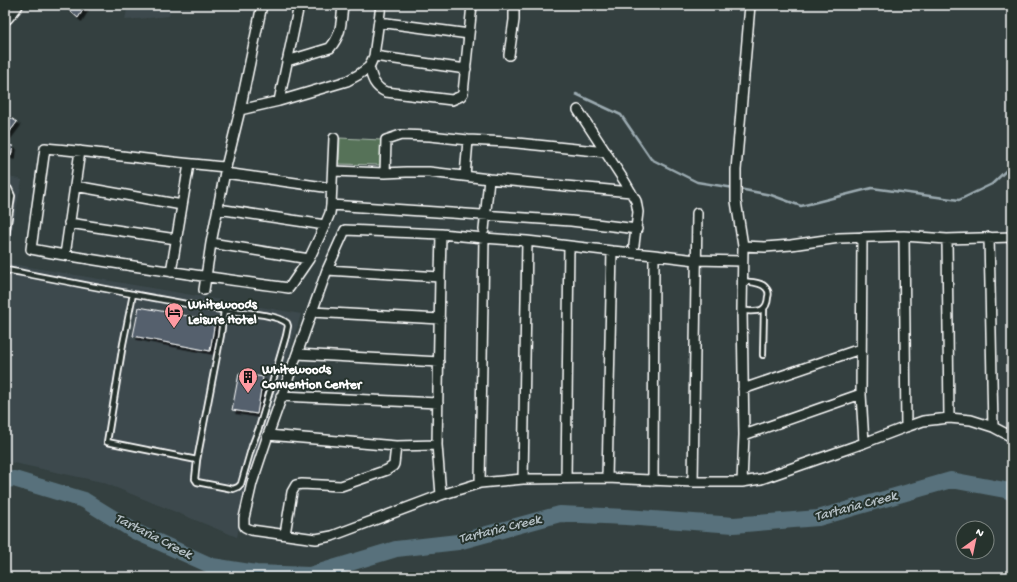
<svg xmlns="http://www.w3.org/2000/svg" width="1017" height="582" viewBox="0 0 1017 582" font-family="'Gochi Hand',sans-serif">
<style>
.built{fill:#3e4a4e}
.green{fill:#567259;stroke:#aab8ac}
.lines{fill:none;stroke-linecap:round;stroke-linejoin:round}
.stream{stroke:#9baab0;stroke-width:2.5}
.river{stroke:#58717b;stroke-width:16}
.building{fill:#54606d;stroke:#fff;filter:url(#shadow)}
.service-casing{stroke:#fff;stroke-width:8}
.minor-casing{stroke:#fff;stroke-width:12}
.primary-casing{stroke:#fff;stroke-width:18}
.service{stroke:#26332d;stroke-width:4.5}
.minor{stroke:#26332d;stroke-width:9}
.primary{stroke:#26332d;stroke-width:15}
.labels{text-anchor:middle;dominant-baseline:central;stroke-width:4;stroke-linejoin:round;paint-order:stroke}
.poi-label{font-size:13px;font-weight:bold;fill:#fff;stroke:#26332d;text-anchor:start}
.water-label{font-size:14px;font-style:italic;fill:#b4bfc4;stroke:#26332d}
</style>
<defs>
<filter id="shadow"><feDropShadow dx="3.5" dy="3.5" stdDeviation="0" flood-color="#0009"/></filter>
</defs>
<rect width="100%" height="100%" fill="#344040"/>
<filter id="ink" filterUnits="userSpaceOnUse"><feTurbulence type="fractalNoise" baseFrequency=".025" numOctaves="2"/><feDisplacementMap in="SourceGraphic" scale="8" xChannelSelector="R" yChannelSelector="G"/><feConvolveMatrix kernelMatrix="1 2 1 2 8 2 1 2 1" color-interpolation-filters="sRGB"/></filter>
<g filter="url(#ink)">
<path class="built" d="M128,5H171L169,16L125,20Z
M5,176L22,180L6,263L301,314L247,489L237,537L102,482L5,461Z"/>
<path class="green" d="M340,138L381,140L380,165L339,164Z"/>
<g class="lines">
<path class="stream" d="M576,94L621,115L651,159L697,182L734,188
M739,189L771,195L801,206L872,188L959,200L992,184L1012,165"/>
<path class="river" d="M5,480L14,479L84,500L134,531L212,566L256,573L310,575L396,549L458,542L560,514L626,517L734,525L818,518L951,480L1005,490L1012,492"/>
</g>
<path class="building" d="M63,5H86L78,18Z
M5,114L17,122L5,138Z
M5,145L13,146L11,156L5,154Z
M139,307L215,321L210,351L133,336Z
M239,373L263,377L257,414L232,410Z"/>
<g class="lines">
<g class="service-casing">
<path id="service" d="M5,186L9,189L12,196L5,244
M5,269L7,270C79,284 150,298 222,310C239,313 275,313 287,323L288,326L286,336L259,428L252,446L241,484L238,487L233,489L197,482L195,479L197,460L221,335L224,310
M133,294L123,344L107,442L197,460
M742,311C756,311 767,314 768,297C769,294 769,291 766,288C762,282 749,282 742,281
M763,355L764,308"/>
</g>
<g class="minor-casing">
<path id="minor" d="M379,22L469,34
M509,55L514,20V5
M374,56L466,69
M287,61L330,48C342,34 341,22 343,5
M369,67C372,78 374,87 386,92L452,100L461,96L463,93L472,5
M279,101L299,5
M240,110L279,101L347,81L358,75L369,67L374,56L381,5
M578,110L625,182L636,201L638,212L634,245
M226,167C165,162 105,153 45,148L31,249C116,265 203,276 289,288L309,259L325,225L330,213L331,205L334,138
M333,171L385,173L406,172H429L489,179L631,192
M225,173L331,188
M385,173L386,140L401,135L430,136L468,140L507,142L606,152
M465,176L468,140
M75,186L182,205
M331,205L571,221L637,229
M218,209L325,225
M69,223L176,239
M484,230L489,179
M904,236L906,427
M862,237L861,394L864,443
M989,237L993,427
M947,239L949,418
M211,243L309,259
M743,246L765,247L791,245L839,238L904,236L947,239L1012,237
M65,255L80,151
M742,261L696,260L654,255L612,251L527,241L484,238L441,234L345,230L327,270L268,435L252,483L244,518V525L245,527L251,530L316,539L332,536L441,495L480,483L523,479L607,478L693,482H742L761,479L864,443L906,427L923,421L949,418L971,420L993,427L1012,437
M327,270L440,277
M171,272L189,164
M204,290L211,243L226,167L240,110L262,5
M312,312L440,319
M297,354L439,362
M743,389L860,349
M281,396L438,403
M268,435L396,446L437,445
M744,435L861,394
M566,478L569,246
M607,478L612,251
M523,479L527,241
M653,481L654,255
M693,482L697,213
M742,482L744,435L742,311L743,246L736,201V170L750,5
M480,483L484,238
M441,495L437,445L440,277L441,234
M285,534L292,492L296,485L302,484L341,486L387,470L393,466L394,464L396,446"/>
</g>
<g class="primary-casing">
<path id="primary" d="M5,17L15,5"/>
</g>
<use href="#service" class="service"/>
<use href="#minor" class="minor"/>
<use href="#primary" class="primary"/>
</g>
</g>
<defs>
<g id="hotel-pin" transform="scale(1)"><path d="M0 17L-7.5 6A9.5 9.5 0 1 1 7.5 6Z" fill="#ff9aa2" stroke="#26332d"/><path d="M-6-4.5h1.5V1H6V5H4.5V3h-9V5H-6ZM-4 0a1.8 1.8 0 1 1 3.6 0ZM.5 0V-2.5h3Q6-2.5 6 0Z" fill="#111"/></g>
<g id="building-pin" transform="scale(1)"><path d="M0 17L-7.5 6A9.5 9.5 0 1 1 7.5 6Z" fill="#ff9aa2" stroke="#26332d"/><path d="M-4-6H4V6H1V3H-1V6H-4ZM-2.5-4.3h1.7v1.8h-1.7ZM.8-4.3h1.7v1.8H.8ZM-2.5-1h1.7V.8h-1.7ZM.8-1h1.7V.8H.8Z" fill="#111"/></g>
</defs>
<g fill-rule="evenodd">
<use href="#hotel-pin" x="174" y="312"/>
<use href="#building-pin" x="248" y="377"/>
</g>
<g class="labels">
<g class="poi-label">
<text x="188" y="305">Whitewoods<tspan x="188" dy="15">Leisure Hotel</tspan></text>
<text x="262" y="370">Whitewoods<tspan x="262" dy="15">Convention Center</tspan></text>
</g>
<g class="water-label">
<text transform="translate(856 507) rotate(-15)">Tartaria Creek</text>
<text transform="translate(500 530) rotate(-14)">Tartaria Creek</text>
<text transform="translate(153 537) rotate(27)">Tartaria Creek</text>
</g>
</g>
<rect width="1017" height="582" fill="none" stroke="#26332d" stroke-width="20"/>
<rect x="10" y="10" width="997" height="562" fill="none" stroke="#fff" stroke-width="1.5" filter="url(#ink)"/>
<g transform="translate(975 540) rotate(33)"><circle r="19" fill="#26332d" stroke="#7d8581"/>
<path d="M0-3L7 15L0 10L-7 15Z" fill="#ff9aa2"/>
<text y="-6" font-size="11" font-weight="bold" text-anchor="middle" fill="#ffffff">N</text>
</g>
</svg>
